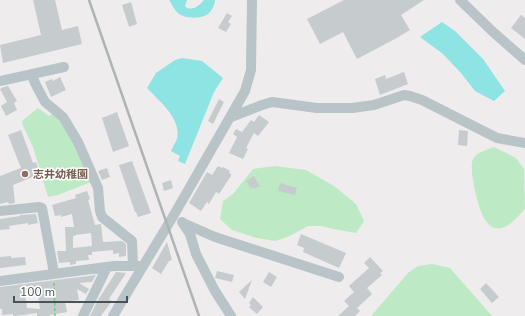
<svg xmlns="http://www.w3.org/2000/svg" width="525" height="316" viewBox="0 0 525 316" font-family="'Nunito Sans','Noto Sans JP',sans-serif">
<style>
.green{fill:#bdeac4}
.water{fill:#8de4e2}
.building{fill:#c6cbce;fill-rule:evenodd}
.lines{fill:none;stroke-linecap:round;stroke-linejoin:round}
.path{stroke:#78c58d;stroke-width:1.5;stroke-dasharray:3 2;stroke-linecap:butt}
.minor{stroke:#b8c4c8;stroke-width:10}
.rail{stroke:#afb3b6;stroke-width:2.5}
.education-dot{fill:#8d6e63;stroke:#fff;stroke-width:1.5}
.labels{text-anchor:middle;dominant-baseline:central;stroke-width:3;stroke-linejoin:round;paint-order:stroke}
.education-label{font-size:11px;font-weight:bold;fill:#785e54;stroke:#fff;text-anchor:start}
</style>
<rect width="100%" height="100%" fill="#efeced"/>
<path class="green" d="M38,108L49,116L54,113L71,137L91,182L58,195L48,197L33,147L23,126L22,121Z
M494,147L516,158L524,169L525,209C518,216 507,231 495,228C492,228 488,224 486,221C479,213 468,168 473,159C477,152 487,150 494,147Z
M275,166L306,170L334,186L356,204L364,221L356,233L333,229L321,226H308L290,236L275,241L257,238L232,230L220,219L223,201L233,194L253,169Z
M432,264L450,268L492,316H371L409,272L418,266Z"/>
<path class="water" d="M169,0H187L185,6L187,8C194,10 199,6 204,0H215C215,4 212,11 208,14C202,19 184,19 178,13C174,10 172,4 169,0Z
M442,22L455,31L483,59L505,91L494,101L475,91L461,73L443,54L420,37Z
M182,58L202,61L223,78L214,92L185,164L178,161L180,156L171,151C173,147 175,143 177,139C182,119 159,101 147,88L156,73L175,60Z"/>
<path class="building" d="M33,0H55L62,30L78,26L82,44L3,63L0,45L41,35Z
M344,0H424L401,15L410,30L395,39L357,59L343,32L320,44L307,19Z
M131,2L137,24L129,27L122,5Z
M227,13L232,16L228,22L231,24L226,32L218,28Z
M521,15L525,18V39L511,28Z
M404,72L408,84L380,95L375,79L385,75L386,79Z
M60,77L66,90L51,97L45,82L52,79L53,81Z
M8,86L17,101L14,103L17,110L6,116L1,106L7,102L0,89L4,87Z
M219,99L224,102L213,124L208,121Z
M117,112L129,146L113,152L102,118Z
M259,115L269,122L258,136L254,133L246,148L248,149L243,159L229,153L237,137L233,134L236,129L242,132L251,120L254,122Z
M21,130L33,163L36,162L40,174L13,185L15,203L9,204L8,202L0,204V176L21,168L8,135Z
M459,130L468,131L467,146L458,145Z
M132,161L151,213L138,217L136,212H135L119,165Z
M218,166L222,168L223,167L230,171L229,173L231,174V176L219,194L216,192L209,204L207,202L201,211L189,203L207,172L212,175Z
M107,168L110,177L102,180L98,171Z
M254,176L260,186L254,189L253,187L251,189L246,181Z
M171,180L173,188L164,191L162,183Z
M280,183L297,188L295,195L278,191Z
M87,191L90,199L88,200L95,225L101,224L103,242L122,241L126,244V256L119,257V253L113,254V250L92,252V255H88L89,260L76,261V264L70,265V262L59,263L57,251H66L65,227H74L72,214L61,217V215L55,216L52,205L76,198L75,195ZM91,233L92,246L73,248V236H75V235Z
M36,214L38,223L28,225V223L9,226L10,229L0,230V219L20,216V215Z
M301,234L346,253L339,268L303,252L304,248L297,245Z
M167,242L172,260L169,261L161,274L152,268Z
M11,256V258L25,257L26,265L0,268V257Z
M370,257L383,271L380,273L382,275L367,288L372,294L357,308L360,311L355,316H338L349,306L344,301L354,292L349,286L369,268L364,263Z
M217,271L234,275L232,282L215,278Z
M116,272L126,273L109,299L112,301L101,316H90L98,300Z
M269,272L277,277L271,287L263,282Z
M96,275L92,282L79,283L89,289L86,294L77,289L79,300L65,302L67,312L50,315V316H37V313L16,316H13V314L2,315V309H0V287ZM37,290L40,309L27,308L25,292Z
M252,280L245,299L239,292Z
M486,283L499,297L492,303L480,289Z
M253,297L263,307L257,314L249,307L251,305L249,303Z"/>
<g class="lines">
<path class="path" d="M54,283L55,316"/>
<path class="minor" d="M460,0L492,31L525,60
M31,74L36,85L45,102L63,117L78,142L98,188L100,211L102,217L132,241L133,266
M0,81L64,67
M231,117L262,105L272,102L317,108H352L374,105L404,95L410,96L422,100L497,138L525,143
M0,211L39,207L42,208L54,273
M182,222L190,234L196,254L215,291L231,316
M183,223L215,237L339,277
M0,281L114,266H139
M83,316L107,267
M113,316L175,213L245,91L251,70L252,0"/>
<path class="rail" d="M89,0L199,316"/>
</g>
<circle class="education-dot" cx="25" cy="174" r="4"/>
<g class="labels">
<g class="education-label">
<text x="33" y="174">志井幼稚園</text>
</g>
</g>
<path d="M14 296v6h113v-6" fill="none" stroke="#465358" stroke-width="2"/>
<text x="20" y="296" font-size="12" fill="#465358" stroke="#ffffff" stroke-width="3" paint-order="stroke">100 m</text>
</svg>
